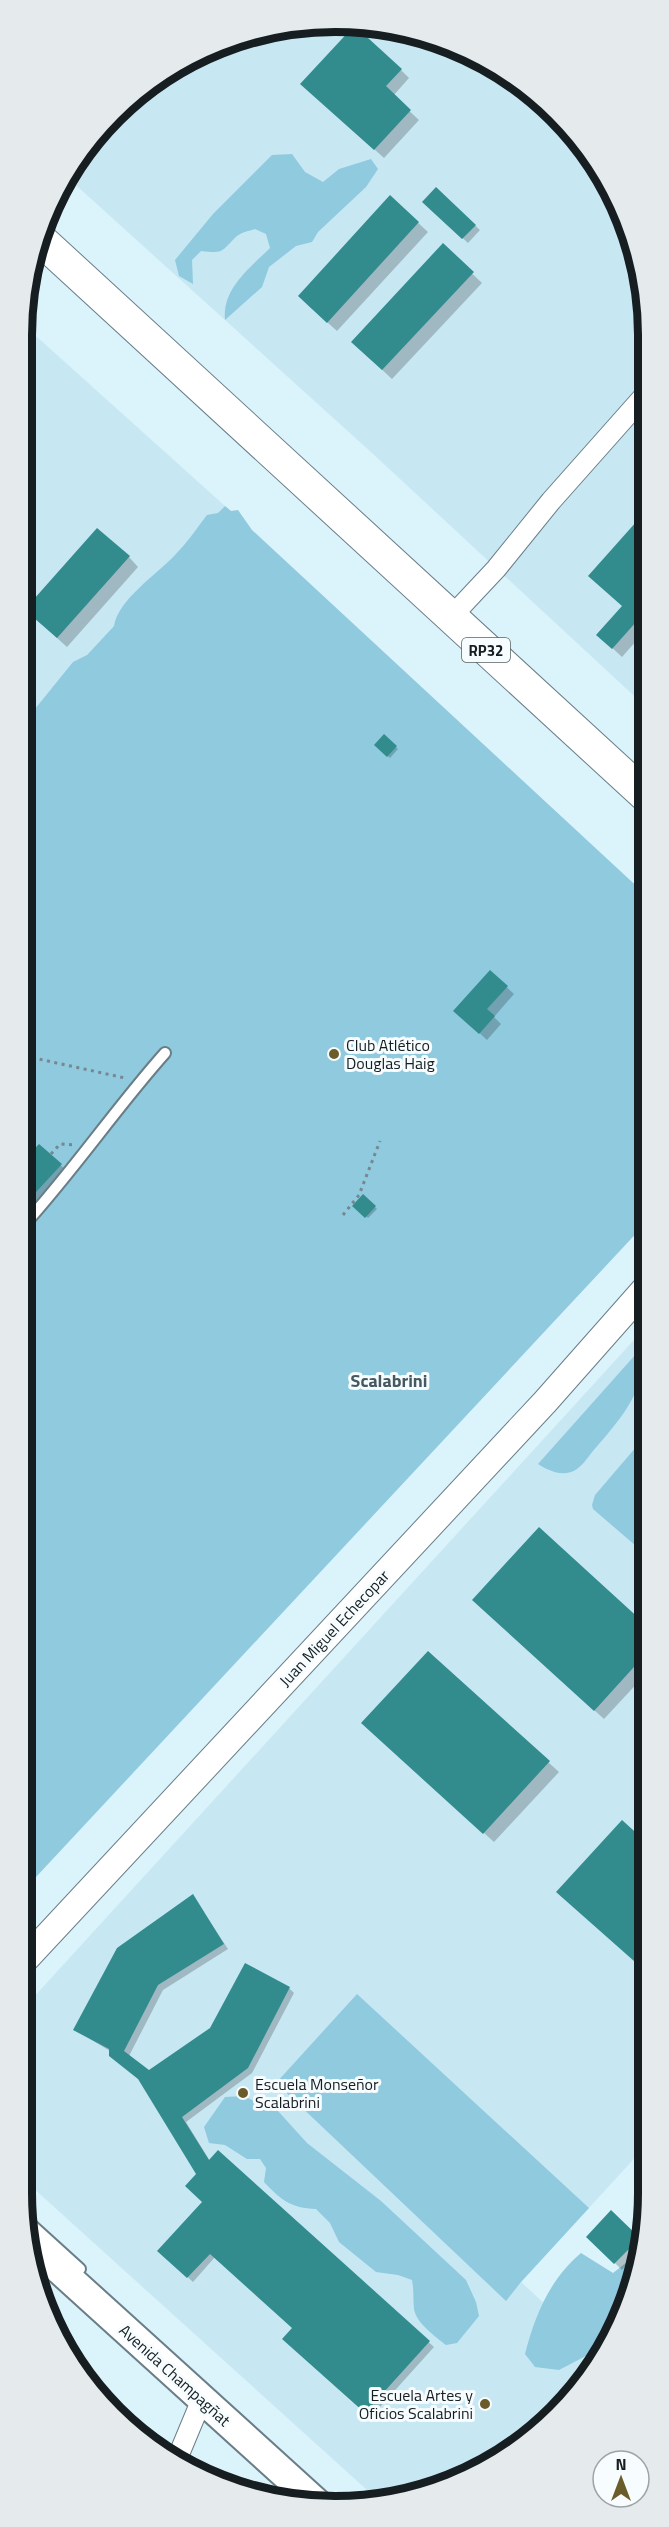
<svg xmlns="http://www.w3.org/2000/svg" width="669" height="2527" viewBox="0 0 669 2527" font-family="'Titillium Web',sans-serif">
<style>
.built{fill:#c7e7f3}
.green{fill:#8fcade}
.shadow{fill:#0003}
.building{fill:#328c8d}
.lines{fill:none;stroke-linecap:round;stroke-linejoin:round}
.service-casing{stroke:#697e86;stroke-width:14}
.minor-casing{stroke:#697e86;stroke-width:22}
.tertiary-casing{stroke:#697e86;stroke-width:28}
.secondary-casing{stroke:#697e86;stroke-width:32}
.primary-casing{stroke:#697e86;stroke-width:34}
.path{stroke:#77878d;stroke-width:3;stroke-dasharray:3 4.5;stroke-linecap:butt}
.service{stroke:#fff;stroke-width:10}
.minor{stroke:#fff;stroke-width:20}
.tertiary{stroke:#fff;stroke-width:26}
.secondary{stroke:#fff;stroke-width:28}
.primary{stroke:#fff;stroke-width:32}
.poi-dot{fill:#6a5d2a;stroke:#f7fcfe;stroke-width:2}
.labels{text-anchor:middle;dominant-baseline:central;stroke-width:6;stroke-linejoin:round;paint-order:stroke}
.shield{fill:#f7fcfe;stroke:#5a6163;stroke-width:1.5}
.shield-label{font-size:15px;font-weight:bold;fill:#161e21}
.poi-label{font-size:16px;fill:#161e21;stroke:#f7fcfe;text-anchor:start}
.street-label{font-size:16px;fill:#161e21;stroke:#f7fcfe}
.neighbourhood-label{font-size:18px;font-weight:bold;fill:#455960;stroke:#f7fcfe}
.rim{fill:none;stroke:#161e21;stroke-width:8}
</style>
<rect width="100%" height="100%" fill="#dbf3fb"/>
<path class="built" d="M273,27H395L473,53L556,113L616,196L645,294V706L372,453L67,177L74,161L160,74Z
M27,328L225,506L26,721Z
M644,1329L642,2150L521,2282L600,2355L595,2366L525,2441L416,2495L377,2499L21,2177L22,2010Z"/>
<path class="green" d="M292,154L305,172L323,182L339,169L371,159L378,169L366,187L318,232L312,242L296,246L269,267L262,287L225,320C222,288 250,268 270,248L266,234L255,229C249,231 242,232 237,236C221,251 225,254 201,251L192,260L193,284L179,276L175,260L213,214L272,155Z
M225,506L231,511L238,510L252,530L644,893V1225L22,1892L26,720L73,662L87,655L114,626C118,600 157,574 175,555C187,543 197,528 207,515L218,513Z
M636,1354L644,1363V1368C635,1404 616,1424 593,1451C588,1457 583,1465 577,1469C564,1478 549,1471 538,1464Z
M643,1439V1546H636L593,1509L592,1505L595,1495Z
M357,1994L589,2208L521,2282L506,2301L276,2083Z
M243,2096L278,2111L307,2143L381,2201L466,2280L476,2302L479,2316L457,2343L446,2345C436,2337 416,2323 414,2309C413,2299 414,2290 412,2280L398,2275L376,2272L339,2242L330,2223L316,2209C291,2208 281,2200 264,2182L266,2168L260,2159H247L225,2145L209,2143L204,2127L225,2097Z
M642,2250L603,2347L559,2370L535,2367L525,2354C535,2315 550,2279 581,2253L613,2273Z"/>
<path class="shadow" d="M401,70L409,78L393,96L419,120L384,158L311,92Z
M436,189L480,230L468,243L424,202Z
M390,197L428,232L337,331L309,306Z
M443,246L482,283L392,379L362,351Z
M26,512L30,516V530H26Z
M645,515V631L622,657L607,643L623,606Z
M129,557L138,567L67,647L36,619Z
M384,736L398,749L390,758L376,745Z
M490,972L514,994L494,1017L501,1024L487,1040L462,1017Z
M39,1146L68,1172L24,1220V1162Z
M364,1196L377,1209L368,1218L354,1206Z
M539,1529L643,1624V1677L604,1719L483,1609Z
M428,1653L559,1772L494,1842L373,1733Z
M193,1896L228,1949L163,1990L129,2056L149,2072L289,1988L294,1993L252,2073L186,2122L210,2161L218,2152L434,2347L371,2417L289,2343L294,2328L215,2257L193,2282L159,2251L204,2202L198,2174L141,2080L110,2051L75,2030Z
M612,2212L642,2242V2250L622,2270L588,2237Z"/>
<path class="building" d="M353,27H356L402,69L386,86L411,110L374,150L300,84Z
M436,187L476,225L462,239L422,202Z
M390,195L419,222L327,323L298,296Z
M443,243L474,272L382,370L351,342Z
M645,512V612L612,649L596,635L622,606L588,576Z
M97,528L130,556L57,638L26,611V608Z
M384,734L397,746L387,757L374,745Z
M490,970L508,986L487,1009L495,1016L479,1034L453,1011Z
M39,1144L62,1164L24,1205V1160Z
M363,1194L376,1206L365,1218L352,1206Z
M539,1527L643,1622V1657L594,1711L472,1600Z
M428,1651L550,1761L483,1834L361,1723Z
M622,1820L643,1839V1969L556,1892Z
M193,1894L224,1944L158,1985L124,2051L149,2070L210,2028L245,1963L290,1987L248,2068L182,2117L209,2160L218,2150L430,2341L365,2413L282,2339L292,2328L210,2254L187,2278L157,2251L202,2202L185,2186L196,2174L138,2079L109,2056V2049L73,2030L117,1948Z
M611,2210L640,2238L614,2264L586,2237Z"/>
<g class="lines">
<g class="service-casing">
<path id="service" d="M24,1225C74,1170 116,1108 165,1053
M26,2220L80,2269"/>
</g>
<g class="minor-casing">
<path id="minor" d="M451,617L496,569L551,501L645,395
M177,2459L202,2399"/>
</g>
<g class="tertiary-casing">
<path id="tertiary" d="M22,1963L545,1402L644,1290"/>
</g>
<g class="secondary-casing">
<path id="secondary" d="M31,2244L319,2505"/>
</g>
<g class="primary-casing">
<path id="primary" d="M41,240L645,795"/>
</g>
<path class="path" d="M25,1056L125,1078
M51,1154L60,1144L75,1145
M343,1215L359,1195L380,1141"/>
<use href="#service" class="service"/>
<use href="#minor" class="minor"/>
<use href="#tertiary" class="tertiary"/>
<use href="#secondary" class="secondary"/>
<use href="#primary" class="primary"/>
</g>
<g class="poi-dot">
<circle cx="334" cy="1054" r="6"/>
<circle cx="243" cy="2093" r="6"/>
<circle cx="485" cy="2404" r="6"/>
</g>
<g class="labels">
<rect class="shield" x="462" y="638" width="48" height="24" rx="4.5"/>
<g class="shield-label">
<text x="486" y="650">RP32</text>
</g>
<g class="poi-label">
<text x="346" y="1045">Club Atlético<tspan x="346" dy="18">Douglas Haig</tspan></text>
<text x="255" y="2084">Escuela Monseñor<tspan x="255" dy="18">Scalabrini</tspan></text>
<text x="473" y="2395" text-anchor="end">Escuela Artes y<tspan x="473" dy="18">Oficios Scalabrini</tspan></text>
</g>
<g class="street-label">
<text transform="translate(334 1628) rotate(-47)">Juan Miguel Echecopar</text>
<text transform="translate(175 2375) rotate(42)">Avenida Champagñat</text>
</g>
<g class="neighbourhood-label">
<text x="389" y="1380">Scalabrini</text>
</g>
</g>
<path d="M0 0H669V2527H0ZM335 32H335A303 303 0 0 1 638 335V2193A303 303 0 0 1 335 2496H335A303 303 0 0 1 32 2193V335A303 303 0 0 1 335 32Z" fill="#e5eaec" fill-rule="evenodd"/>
<path class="rim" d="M335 32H335A303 303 0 0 1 638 335V2193A303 303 0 0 1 335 2496H335A303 303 0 0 1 32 2193V335A303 303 0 0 1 335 32Z"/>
<g transform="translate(621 2479)"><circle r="28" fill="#f7fcfe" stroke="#9da3a6" stroke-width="1.5"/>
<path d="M0-4.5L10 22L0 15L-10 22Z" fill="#6a5d2a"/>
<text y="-9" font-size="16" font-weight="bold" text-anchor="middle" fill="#161e21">N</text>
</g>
</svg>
